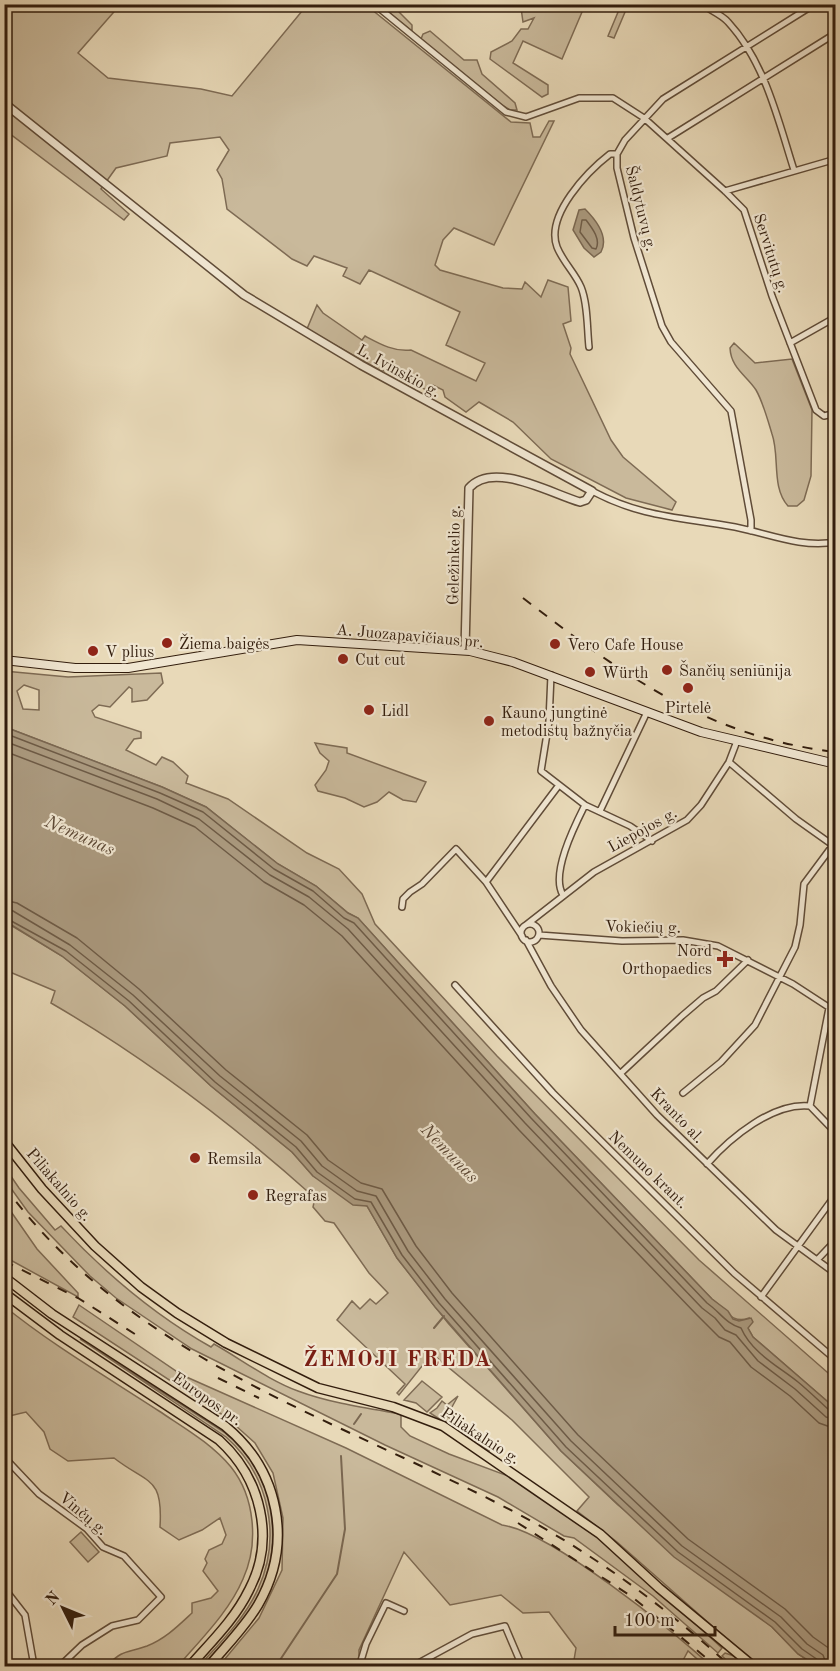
<svg xmlns="http://www.w3.org/2000/svg" width="840" height="1671" viewBox="0 0 840 1671" font-family="'Old Standard TT',serif">
  <style>
    .green { fill: #c9b99b; stroke: #7e6b54; stroke-width: 1.5; fill-rule: evenodd }
    .water { fill: #aa997e; stroke: #7a6751; stroke-width: 1.5 }
    .lines { fill: none; stroke-linecap: round; stroke-linejoin: round }
    .shore { stroke: #6e5b46; stroke-width: 1.5 }
    .stream { stroke: #7a6751; stroke-width: 2 }
    .minor-casing { stroke: #604c38; stroke-width: 8 }
    .tertiary-casing { stroke: #604c38; stroke-width: 10 }
    .secondary-casing { stroke: #321d0d; stroke-width: 10 }
    .primary-casing { stroke: #321d0d; stroke-width: 11 }
    .minor { stroke: #f0e6d1; stroke-width: 5 }
    .tertiary { stroke: #f0e6d1; stroke-width: 7 }
    .secondary { stroke: #f0e6d1; stroke-width: 8 }
    .primary { stroke: #e8d9b8; stroke-width: 8 }
    .rail { stroke: #321d0d; stroke-width: 2; stroke-dasharray: 10 10; stroke-linecap: butt }
    .poi-dot { fill: #8f2418; stroke: #f0e6d1; stroke-width: 2 }
    .labels { text-anchor: middle; stroke-width: 4.5; stroke-linejoin: round; paint-order: stroke }
    .street-label { font-size: 16px; fill: #321d0d; stroke: #f0e6d1 }
    .poi-label { font-size: 16px; fill: #321d0d; stroke: #f0e6d1; text-anchor: start }
    .water-label { font-size: 18px; font-style: italic; fill: #5c4835; stroke: #f0e6d1 }
    .district-label { font-size: 22px; font-weight: bold; letter-spacing: 1.5px; fill: #7a1f14; stroke: #f0e6d1 }
  </style>
  <rect width="100%" height="100%" fill="#e8d9b8"/>
  <filter id="stains"><feTurbulence type="fractalNoise" baseFrequency=".00333" numOctaves="4"/><feColorMatrix values="0 0 0 0 .2 0 0 0 0 .09 0 0 0 0 .02 0 0 0 .5 -.17"/></filter>
  <radialGradient id="worn" r=".72"><stop offset=".6" stop-color="#630" stop-opacity="0"/><stop offset="1" stop-color="#630" stop-opacity=".3"/></radialGradient>
  <path class="green" d="M4,5H120L78,53L108,78L201,89L232,96L307,5H366L511,122L530,123L533,137H540L549,121H554L494,245L454,228L443,240L435,265L440,270L503,288L522,289L525,282L541,297L548,280L568,287L571,321L563,324L571,348L570,354L611,440L623,457L676,502L672,510L626,498L551,459L513,422L479,402L466,412L445,397L443,390L433,385L426,390L416,384L408,374L398,370L381,371L307,329L317,305L323,313L362,340L365,336C380,344 394,352 411,350L476,381L485,363L446,345L460,312L369,270L360,284L343,276L347,268L314,256L307,266L292,259L227,209L222,179L217,170L229,150L220,137L170,143L167,156L116,168L101,189L129,214L124,220L5,130Z
    M380,5H392L412,25V31Z
    M516,5H585L562,59L523,41L513,63L548,85V94L542,97L490,59L491,52L512,41L521,29H528L534,18L523,22L521,8Z
    M621,5H628L614,38L608,36Z
    M430,31L464,60H477L482,74L515,103L517,110H510L502,105L421,39L423,34Z
    M734,343L755,363L792,359L812,410L811,476L804,500L797,506H788C771,487 780,456 772,434C768,421 763,402 756,390C746,375 731,368 730,348Z
    M4,671L68,677L161,673L163,683L147,700L132,702V689L129,687L110,707L99,705L92,711L95,717L141,732V738L134,739L126,750L156,765L162,757L173,762L188,776L186,783L228,799L307,853L339,869L362,894L375,924L497,1056L699,1260L835,1379V1408L753,1337L748,1328L749,1318C731,1325 725,1308 712,1299L535,1114L358,918L348,913L316,886L278,864L206,807L162,787L5,727ZM24,685L39,690V710L23,709L17,691Z
    M315,743L347,748V753L426,782L416,802L403,800L389,792L377,802L364,807L345,798L318,791L315,785L326,770L329,761L320,753Z
    M4,921L62,956L125,1006L211,1086L292,1152L313,1176L367,1206L397,1258L448,1323L561,1451L618,1505L772,1627L798,1654L817,1666H759L745,1655L617,1542L577,1511L589,1497L512,1420L437,1358L430,1356L399,1395L397,1393L405,1384L337,1320L352,1301L360,1309L370,1299L376,1304L388,1293L369,1273L334,1223L325,1221L313,1207L315,1198C236,1127 144,1057 51,1003L55,991L5,970Z
    M4,1166L19,1188L55,1230L61,1226C106,1274 154,1315 211,1347L214,1344C241,1359 268,1380 298,1391C330,1403 366,1408 401,1414V1427L410,1436L449,1454L516,1479L598,1535L722,1648L718,1653L653,1596L574,1538L564,1536L498,1497L385,1445L192,1349L116,1298L90,1276L28,1212L5,1180Z
    M5,1203L37,1249L78,1293V1297L5,1257Z
    M79,1305L182,1375L346,1448L502,1525C549,1531 674,1631 711,1666H705L688,1651L680,1666H573L576,1648L549,1612L523,1613L501,1595L450,1605L404,1552L359,1650V1663L351,1666H219L259,1618L282,1570L283,1518L273,1473L255,1443L226,1417L73,1317Z
    M4,1306C52,1345 107,1377 159,1411C184,1428 211,1443 231,1467C255,1497 259,1544 243,1579C229,1612 201,1639 178,1666H106C126,1648 124,1654 147,1646C165,1639 178,1626 192,1613V1603L211,1598L218,1591L203,1571L207,1563L205,1559L209,1550L222,1544L226,1535L220,1518L202,1530L179,1540L160,1527C163,1476 149,1485 114,1458L68,1461L50,1449L44,1432L26,1412L5,1417Z
    M80,1339L224,1432C274,1472 286,1541 257,1598C244,1623 221,1645 202,1666H199C220,1643 245,1618 258,1589C282,1537 269,1475 226,1437Z
    M422,1381L442,1397L427,1412L416,1403L404,1400Z
    M458,1396L447,1416L491,1449L489,1451L430,1413L437,1408L442,1401L447,1405Z
    M81,1532L99,1552L88,1562L70,1542Z
    M725,1653L734,1656L746,1666H733L722,1656Z"/>
  <path class="water" d="M585,209C596,220 609,237 601,252L594,257L584,248L573,230L579,210Z
    M5,727L162,787L206,807L278,864L316,886L348,913L358,918L535,1114L712,1299L728,1311L733,1319L739,1321L751,1318L753,1322L748,1328L753,1337L835,1408V1666H817L798,1654L772,1627L674,1557L561,1451L435,1307L397,1258L367,1206L353,1205L313,1176L292,1152L211,1086L125,1006L62,956L5,921Z"/>
  <g class="lines">
    <path class="shore" d="M582,220H586C592,228 601,239 596,249L592,248L580,232Z
      M4,733L160,793L203,812L274,869L313,891L344,918L354,923L531,1118L707,1303C720,1312 726,1324 741,1328C752,1353 778,1366 798,1382C809,1391 819,1401 829,1410L836,1412
      M4,741L157,799L199,819L270,875L309,897L348,929L525,1123L702,1308L715,1318L725,1330L736,1335L758,1361L795,1389L826,1417L836,1420
      M4,751L153,808L195,827L264,882L304,905L342,936L519,1130L696,1314L719,1337L730,1342L751,1367L790,1396L819,1423L836,1429
      M4,900L17,903L77,938L139,989L226,1070L307,1135L328,1160L361,1183L382,1189L416,1246L452,1293L578,1435L688,1539L785,1609L813,1637L830,1649L836,1659
      M4,909L13,911L70,945L133,995L220,1076L301,1141L322,1166L357,1191L376,1196L408,1251L445,1299L571,1441L682,1546L781,1617L807,1644L823,1655L827,1666
      M4,917L66,951L129,1001L215,1082L296,1147L317,1172L355,1199L371,1202L402,1255L439,1303L566,1447L678,1552L775,1622L802,1649L818,1660L820,1666"/>
    <path class="stream" d="M434,1328L444,1316
      M354,1424L361,1414
      M276,1666L337,1574L345,1529L341,1456"/>
    <g class="minor-casing">
      <path id="minor" d="M374,4L506,112L526,117L579,98H613L644,118L725,191L744,210L772,296L816,410L824,416L836,413
        M701,4C710,10 722,15 728,22C765,62 778,120 794,170
        M668,138L836,33
        M725,191L836,159
        M790,343L836,317
        M589,347C587,329 588,304 581,287C575,273 563,262 557,247C545,215 588,171 610,154H617
        M592,491C643,518 681,517 735,527C770,534 800,548 836,542
        M751,531V520L731,411L671,342L662,326L634,238L617,168V154L625,140L663,99L815,4
        M551,675L549,721L541,771L585,805L630,826L652,841
        M729,762L796,819L834,846
        M600,811L647,712
        M486,882L559,785
        M563,895C550,874 575,825 585,805
        M402,907L403,899L410,892L422,884L456,849L486,882L522,936
        M521 933a9 9 0 1 1 18 0a9 9 0 1 1-18 0Z
        M526,925L594,872L687,820L701,805L729,762L737,741
        M539,935L622,941L683,940L718,946L793,984L836,1012
        M526,940L551,986L581,1030L657,1115L776,1230L836,1274
        M455,985L553,1093L734,1273L836,1360
        M621,1073L682,1016L703,998L716,991L748,960
        M683,1093L721,1062L755,1025L795,947L800,925L804,884L833,845
        M810,1106L829,1008
        M810,1106L836,1133
        M707,1164C730,1138 773,1102 810,1106
        M817,1260L836,1240
        M761,1297L836,1194
        M4,1457L39,1494L87,1529L103,1547L124,1556L161,1597L138,1620L112,1626L82,1645L60,1666
        M4,1588L25,1615L34,1666
        M356,1666L360,1664L366,1644L386,1603L404,1611
        M413,1666L472,1634L505,1626L522,1666"/>
    </g>
    <g class="tertiary-casing">
      <path id="tertiary" d="M4,103L244,295L361,365L592,491L586,500L580,502C552,494 493,460 469,488L465,650"/>
    </g>
    <g class="secondary-casing">
      <path id="secondary" d="M4,660L75,668H128L297,640L470,651L513,662L701,732L836,764"/>
    </g>
    <g class="primary-casing">
      <path id="primary" d="M4,1141L42,1189L95,1246L141,1287L177,1313L226,1343L318,1388L393,1407L443,1426L600,1534L659,1588L753,1666
        M4,1277L52,1314L225,1426C279,1470 294,1543 258,1605C245,1627 225,1647 209,1666
        M4,1293L60,1335L219,1440C261,1478 276,1539 249,1590C235,1619 211,1642 190,1666"/>
    </g>
    <use href="#minor" class="minor"/>
    <use href="#tertiary" class="tertiary"/>
    <use href="#secondary" class="secondary"/>
    <use href="#primary" class="primary"/>
    <path class="rail" d="M523,598C622,674 707,737 836,752
      M4,1186C128,1354 319,1412 497,1503C583,1546 660,1602 730,1666
      M4,1261L78,1298L138,1336
      M218,1378L259,1398
      M518,1523L631,1596L716,1666"/>
  </g>
  <g class="poi-dot">
    <circle cx="167" cy="643" r="6"/>
    <circle cx="555" cy="644" r="6"/>
    <circle cx="93" cy="651" r="6"/>
    <circle cx="343" cy="659" r="6"/>
    <circle cx="667" cy="670" r="6"/>
    <circle cx="590" cy="672" r="6"/>
    <circle cx="688" cy="688" r="6"/>
    <circle cx="369" cy="710" r="6"/>
    <circle cx="489" cy="721" r="6"/>
    <path d="M722 950h6v6h6v6h-6v6h-6v-6h-6v-6h6z"/>
    <circle cx="195" cy="1158" r="6"/>
    <circle cx="253" cy="1195" r="6"/>
  </g>
  <g class="labels">
    <g class="street-label">
      <text transform="translate(642 208) rotate(76)" y="6">Šaldytuvų g.</text>
      <text transform="translate(772 253) rotate(72)" y="6">Servitutų g.</text>
      <text transform="translate(399 370) rotate(29)" y="6">L. Ivinskio g.</text>
      <text transform="translate(453 555) rotate(-89)" y="6">Geležinkelio g.</text>
      <text transform="translate(410 635) rotate(5)" y="6">A. Juozapavičiaus pr.</text>
      <text transform="translate(642 829) rotate(-29)" y="6">Liepojos g.</text>
      <text transform="translate(643 926) rotate(1)" y="6">Vokiečių g.</text>
      <text transform="translate(678 1115) rotate(46)" y="6">Kranto al.</text>
      <text transform="translate(649 1169) rotate(44)" y="6">Nemuno krant.</text>
      <text transform="translate(60 1184) rotate(49)" y="6">Piliakalnio g.</text>
      <text transform="translate(208 1398) rotate(35)" y="6">Europos pr.</text>
      <text transform="translate(481 1435) rotate(33)" y="6">Piliakalnio g.</text>
      <text transform="translate(84 1513) rotate(40)" y="6">Vinčų g.</text>
    </g>
    <g class="poi-label">
      <text x="179" y="649">Žiema baigės</text>
      <text x="567" y="650">Vero Cafe House</text>
      <text x="105" y="657">V plius</text>
      <text x="355" y="665">Cut cut</text>
      <text x="679" y="676">Šančių seniūnija</text>
      <text x="602" y="678">Würth</text>
      <text x="688" y="713" text-anchor="middle">Pirtelė</text>
      <text x="381" y="716">Lidl</text>
      <text x="501" y="718">Kauno jungtinė<tspan x="501" dy="18">metodistų bažnyčia</tspan></text>
      <text x="712" y="956" text-anchor="end">Nord<tspan x="712" dy="18">Orthopaedics</tspan></text>
      <text x="207" y="1164">Remsila</text>
      <text x="265" y="1201">Regrafas</text>
    </g>
    <g class="water-label">
      <text transform="translate(80 835) rotate(24)" y="6">Nemunas</text>
      <text transform="translate(450 1153) rotate(46)" y="6">Nemunas</text>
    </g>
    <g class="district-label">
      <text x="398" y="1366">ŽEMOJI FREDA</text>
    </g>
  </g>
  <rect width="840" height="1671" fill="none" stroke="#e8d9b8" stroke-width="24"/>
  <rect x="6" y="6" width="828" height="1659" fill="none" stroke="#321d0d" stroke-width="3"/>
  <rect x="12" y="12" width="816" height="1647" fill="none" stroke="#321d0d" stroke-width="1.5"/>
  <g transform="translate(63 1608) rotate(313)" stroke="#f0e6d1" stroke-width="4.5" paint-order="stroke">
  <path d="M0-4.5L10 22L0 15L-10 22Z" fill="#321d0d"/>
  <text y="-9" font-size="16" font-weight="bold" text-anchor="middle" fill="#321d0d">N</text>
  </g>
  <path d="M615 1626v9h100v-9" fill="none" stroke="#321d0d" stroke-width="3"/>
  <text x="624" y="1626" font-size="18" fill="#321d0d" stroke="#f0e6d1" stroke-width="4.5" paint-order="stroke">100 m</text>
  <rect width="100%" height="100%" filter="url(#stains)"/>
  <rect width="100%" height="100%" fill="url(#worn)"/>
</svg>
